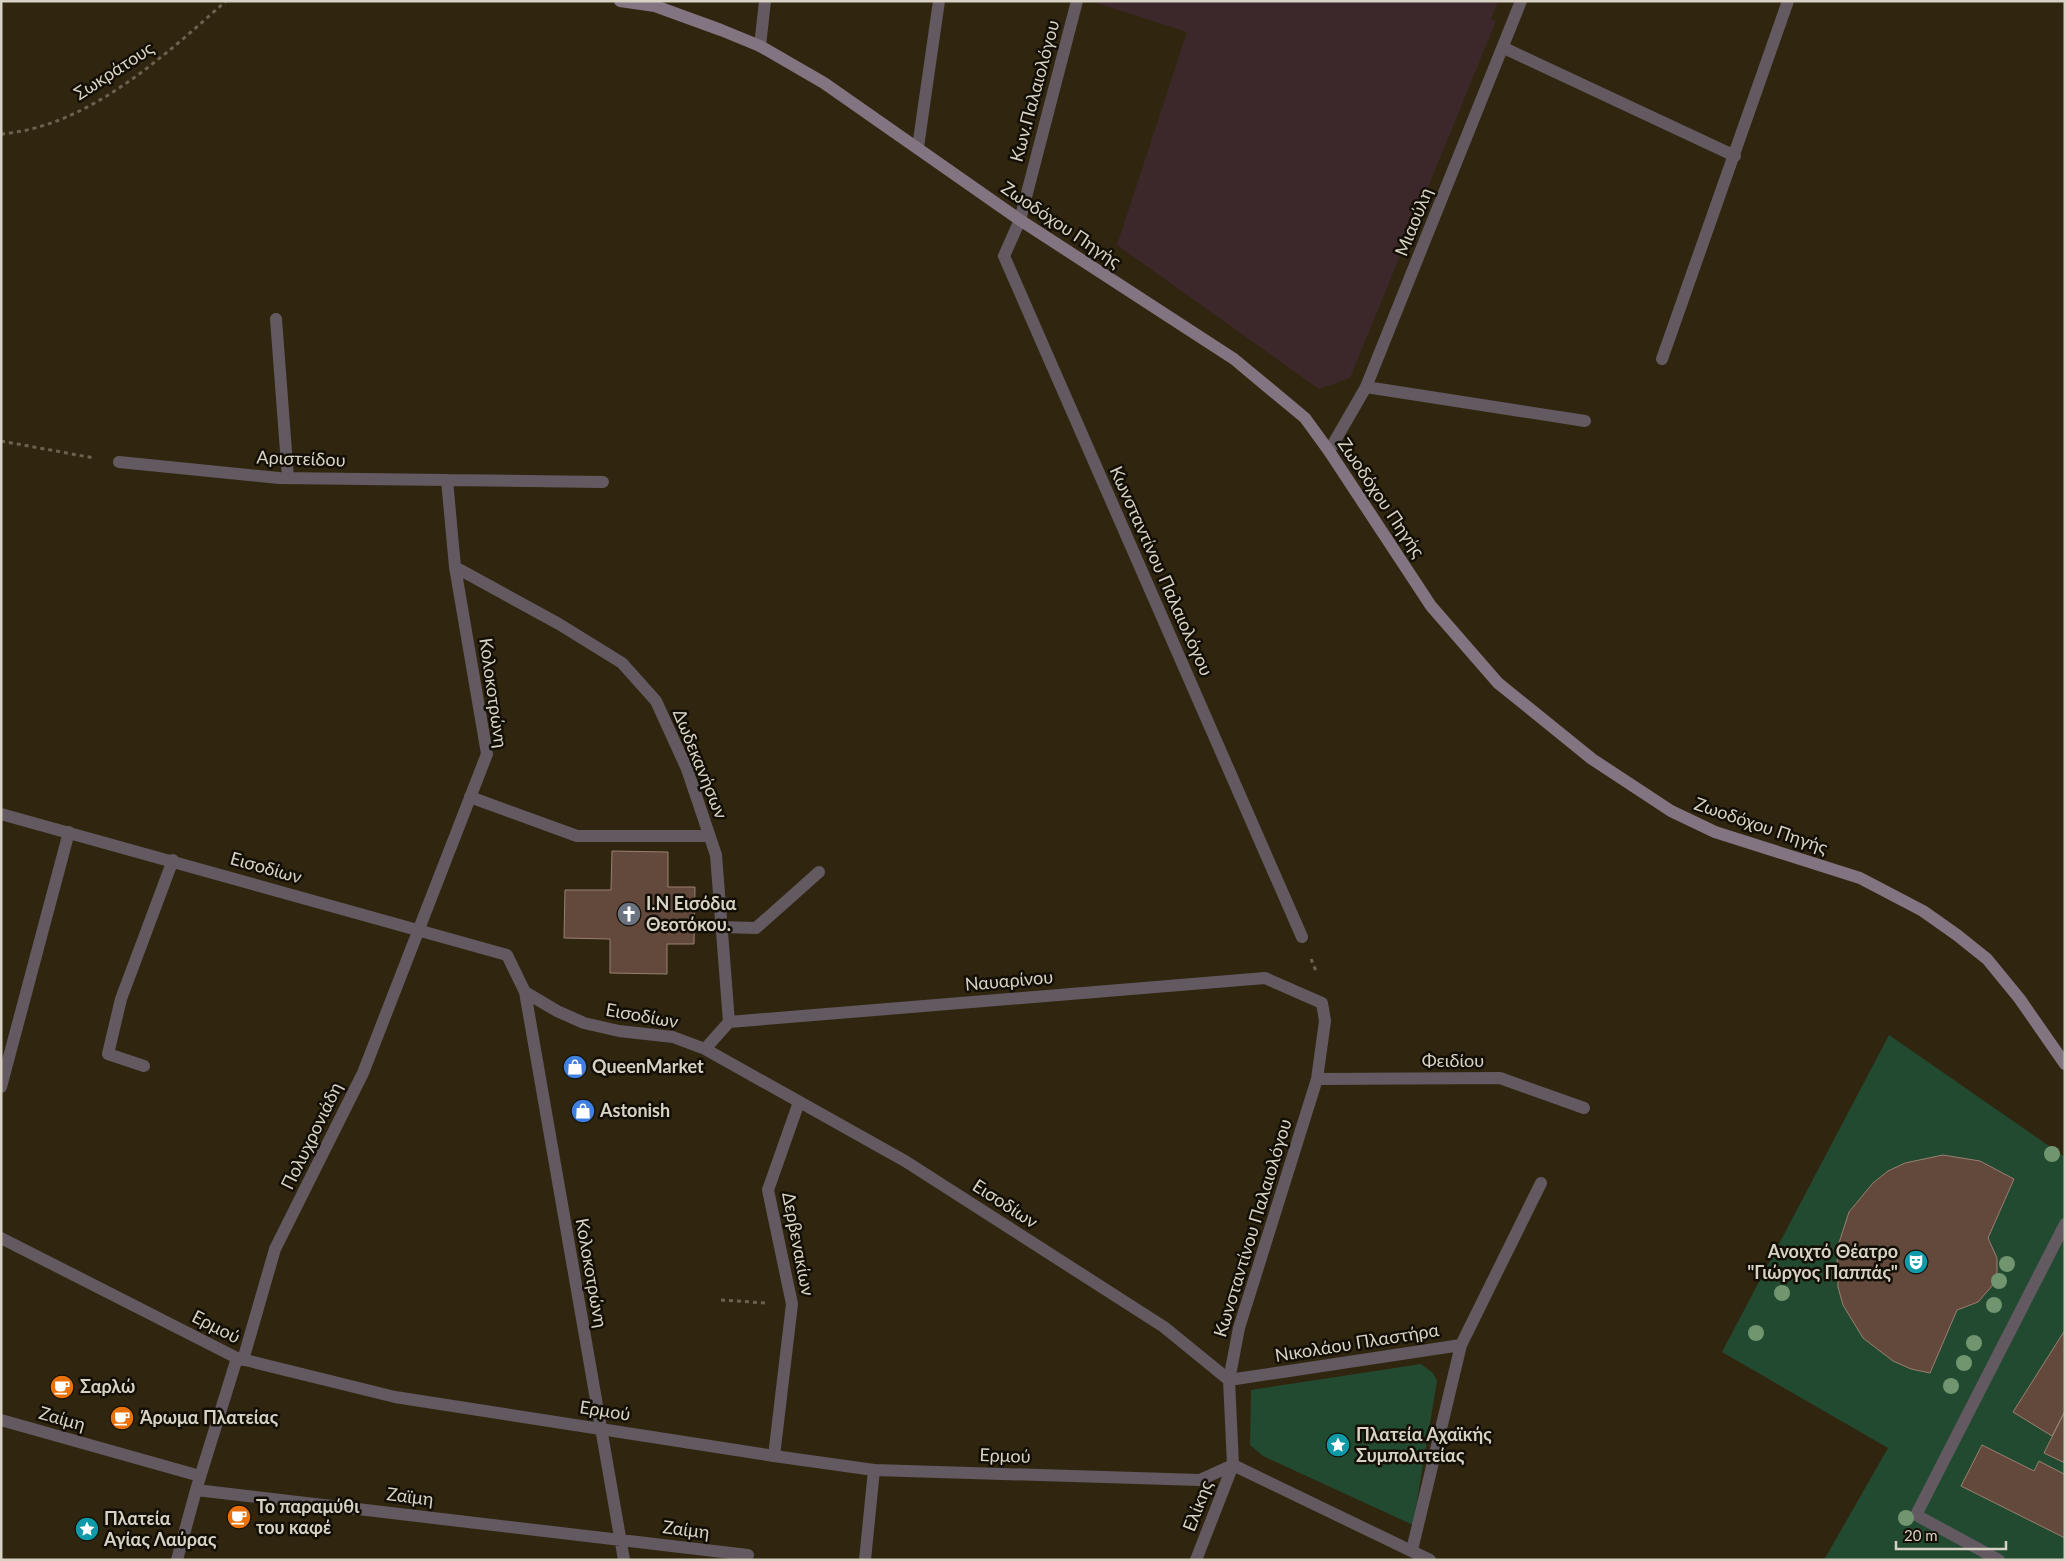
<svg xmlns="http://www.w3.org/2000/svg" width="2066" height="1561" viewBox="0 0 2066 1561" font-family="Lato,sans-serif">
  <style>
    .industrial { fill: #3c282b }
    .green { fill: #214a30 }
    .building { fill: #62493c; stroke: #9b7f72 }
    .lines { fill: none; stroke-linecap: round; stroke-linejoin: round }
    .path { stroke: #6b624e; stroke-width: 3; stroke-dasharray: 4 4; stroke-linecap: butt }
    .service { stroke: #625961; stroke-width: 12 }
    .pedestrian { stroke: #625961; stroke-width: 12 }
    .minor { stroke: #625961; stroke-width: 12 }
    .tertiary { stroke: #625961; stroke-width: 12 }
    .secondary { stroke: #837482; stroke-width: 12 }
    .tree { fill: #70956f }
    .labels { text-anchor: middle; stroke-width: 5; stroke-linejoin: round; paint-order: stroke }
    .street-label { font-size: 18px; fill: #d8d2c4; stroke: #140f06 }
    .poi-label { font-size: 18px; font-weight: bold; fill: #d8d2c4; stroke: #140f06; text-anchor: start }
  </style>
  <rect width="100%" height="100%" fill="#30260f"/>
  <path class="industrial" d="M1097,1H1498L1491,19L1496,21L1350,378L1319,389L1117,245L1187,32L1097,3Z"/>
  <path class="green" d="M1889,1035L2065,1157V1560H1824L1888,1448L1722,1352Z
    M1421,1364L1433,1373L1437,1381L1413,1525L1263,1456L1250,1445L1251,1390Z"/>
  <path class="building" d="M612,851L668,852V887H695L694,944H667V974L610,973V939L564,938L565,890H611Z
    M1943,1155L1980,1161L2014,1179L1988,1238L1997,1258V1273L1992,1286L1978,1302L1957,1310L1930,1373L1911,1369L1893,1361L1863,1338L1843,1305L1838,1287L1837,1249L1849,1212L1873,1183L1888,1171L1905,1163Z
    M2065,1330V1411L2052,1436L2013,1412Z
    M2065,1411V1463L2044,1453Z
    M1982,1445L2034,1471L2039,1461L2064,1474L2065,1472V1538L1961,1486Z"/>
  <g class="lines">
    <path class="path" d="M1,134C88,127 164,56 226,1
      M1,441L94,458
      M1311,959L1316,971
      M721,1300L766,1303"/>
    <path class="service" d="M918,147L939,1
      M1366,387L1585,421
      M470,797L577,836H709
      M721,927L756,928L819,872
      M144,1066L108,1054L121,999L173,860
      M774,1456L792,1304L768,1190L799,1102
      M865,1560L874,1470"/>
    <path class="pedestrian" d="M1,1420L200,1476
      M1999,1560L1916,1515L2065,1224"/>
    <path class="minor" d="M1077,1L1020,220L1004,256L1302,937
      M760,46L765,1
      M1504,48L1735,156
      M276,319L288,478
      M1662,359L1788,1
      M119,462L279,478L603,482
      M455,567L559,624L622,663L656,701L687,769L716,855L729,1022
      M1,814L507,955L525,992L557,1011L584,1023L619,1031L673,1037L705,1049L905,1161L1164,1327L1229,1380
      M525,992L624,1560
      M705,1049L729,1022L1265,978L1322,1003L1325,1021L1317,1079L1239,1328L1229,1380L1233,1465L1196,1560
      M1317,1079L1500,1078L1584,1108
      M1,1087L69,832
      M1461,1345L1541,1183
      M243,1360L275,1249L363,1073L487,754L455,567L447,480
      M1229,1380L1461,1345L1412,1550
      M196,1490L748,1555
      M177,1560L196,1490L237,1358"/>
    <path class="tertiary" d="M1329,451L1366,387L1521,1
      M1,1238L237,1358L395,1397L774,1456L874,1470L1200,1480L1233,1465L1430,1560"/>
    <path class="secondary" d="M620,1L655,6L721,30L760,46L824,83L1020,220L1234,359L1305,418L1329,451L1431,606L1498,683L1592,759L1671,811L1715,832L1860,878L1923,911L1957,935L1987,959L2019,998L2065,1064"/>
  </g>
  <g class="tree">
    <circle cx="2052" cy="1154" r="8"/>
    <circle cx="2007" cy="1264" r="8"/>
    <circle cx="1999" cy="1281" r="8"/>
    <circle cx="1782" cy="1293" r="8"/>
    <circle cx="1994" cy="1305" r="8"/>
    <circle cx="1756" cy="1333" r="8"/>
    <circle cx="1974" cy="1343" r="8"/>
    <circle cx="1964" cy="1363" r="8"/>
    <circle cx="1951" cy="1386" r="8"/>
    <circle cx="1906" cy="1518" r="8"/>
  </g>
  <defs>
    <g id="church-disc" transform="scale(1.25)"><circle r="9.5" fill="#6b7280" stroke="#140f06"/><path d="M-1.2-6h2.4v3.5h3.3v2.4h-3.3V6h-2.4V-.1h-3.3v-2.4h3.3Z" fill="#fff"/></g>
    <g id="shop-disc" transform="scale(1.25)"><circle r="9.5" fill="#3f7fe0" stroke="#140f06"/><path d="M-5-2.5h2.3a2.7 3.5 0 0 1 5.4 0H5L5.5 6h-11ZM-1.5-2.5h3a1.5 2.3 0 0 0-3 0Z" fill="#fff"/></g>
    <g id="theatre-disc" transform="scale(1.25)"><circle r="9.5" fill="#0f9aa8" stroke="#140f06"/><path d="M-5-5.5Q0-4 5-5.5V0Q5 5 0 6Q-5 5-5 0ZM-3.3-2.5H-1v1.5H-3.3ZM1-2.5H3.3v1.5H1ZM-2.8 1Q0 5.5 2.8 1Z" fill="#fff"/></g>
    <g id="cafe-disc" transform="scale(1.25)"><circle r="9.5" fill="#e8710a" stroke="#140f06"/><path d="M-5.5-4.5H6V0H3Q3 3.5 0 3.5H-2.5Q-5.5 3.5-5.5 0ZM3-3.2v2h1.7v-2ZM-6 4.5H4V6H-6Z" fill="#fff"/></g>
    <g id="sight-disc" transform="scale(1.25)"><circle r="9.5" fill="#0f9aa8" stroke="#140f06"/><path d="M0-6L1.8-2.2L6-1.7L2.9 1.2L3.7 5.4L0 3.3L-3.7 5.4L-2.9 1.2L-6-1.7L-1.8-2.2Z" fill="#fff"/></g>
  </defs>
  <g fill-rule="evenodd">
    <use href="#church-disc" x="629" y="914"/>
    <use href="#shop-disc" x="575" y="1067"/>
    <use href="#shop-disc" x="583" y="1111"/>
    <use href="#theatre-disc" x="1916" y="1262"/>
    <use href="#cafe-disc" x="62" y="1387"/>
    <use href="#cafe-disc" x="122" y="1418"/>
    <use href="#sight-disc" x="1338" y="1445"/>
    <use href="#cafe-disc" x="239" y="1517"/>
    <use href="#sight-disc" x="87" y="1529"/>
  </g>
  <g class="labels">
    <g class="street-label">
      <text transform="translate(114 71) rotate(-33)" y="6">Σωκράτους</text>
      <text transform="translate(1035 91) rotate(-75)" y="6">Κων.Παλαιολόγου</text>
      <text transform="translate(1414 222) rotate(-68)" y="6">Μιαούλη</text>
      <text transform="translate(1061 225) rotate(34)" y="6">Ζωοδόχου Πηγής</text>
      <text transform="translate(301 459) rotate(2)" y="6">Αριστείδου</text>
      <text transform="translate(1381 498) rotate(56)" y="6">Ζωοδόχου Πηγής</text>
      <text transform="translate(1161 571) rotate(66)" y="6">Κωνσταντίνου Παλαιολόγου</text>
      <text transform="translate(493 693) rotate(82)" y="6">Κολοκοτρώνη</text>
      <text transform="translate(700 764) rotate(68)" y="6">Δωδεκανήσων</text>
      <text transform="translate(1761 826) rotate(19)" y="6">Ζωοδόχου Πηγής</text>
      <text transform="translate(266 868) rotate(16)" y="6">Εισοδίων</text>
      <text transform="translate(1009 981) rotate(-5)" y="6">Ναυαρίνου</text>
      <text transform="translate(642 1016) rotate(10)" y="6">Εισοδίων</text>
      <text x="1453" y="1067">Φειδίου</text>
      <text transform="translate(312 1136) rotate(-64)" y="6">Πολυχρονιάδη</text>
      <text transform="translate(1005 1204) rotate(33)" y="6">Εισοδίων</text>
      <text transform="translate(1253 1228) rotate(-73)" y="6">Κωνσταντίνου Παλαιολόγου</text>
      <text transform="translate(798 1244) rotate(79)" y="6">Δερβενακίων</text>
      <text transform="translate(591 1273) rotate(80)" y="6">Κολοκοτρώνη</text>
      <text transform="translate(216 1327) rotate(27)" y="6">Ερμού</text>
      <text transform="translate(1357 1343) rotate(-9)" y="6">Νικολάου Πλαστήρα</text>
      <text transform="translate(605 1411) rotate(9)" y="6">Ερμού</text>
      <text transform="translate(62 1419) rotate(16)" y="6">Ζαίμη</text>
      <text transform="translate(1005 1456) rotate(2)" y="6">Ερμού</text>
      <text transform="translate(410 1497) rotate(7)" y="6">Ζαϊμη</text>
      <text transform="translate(1198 1506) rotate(-69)" y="6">Ελίκης</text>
      <text transform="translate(686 1530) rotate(7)" y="6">Ζαίμη</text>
    </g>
    <g class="poi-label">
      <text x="646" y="910">Ι.Ν Εισόδια<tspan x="646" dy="21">Θεοτόκου.</tspan></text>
      <text x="592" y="1073">QueenMarket</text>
      <text x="600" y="1117">Astonish</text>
      <text x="1898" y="1258" text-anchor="end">Ανοιχτό Θέατρο<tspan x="1898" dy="21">"Γιώργος Παππάς"</tspan></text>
      <text x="80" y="1393">Σαρλώ</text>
      <text x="140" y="1424">Άρωμα Πλατείας</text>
      <text x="1356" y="1441">Πλατεία Αχαϊκής<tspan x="1356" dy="21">Συμπολιτείας</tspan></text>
      <text x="256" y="1513">Το παραμύθι<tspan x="256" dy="21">του καφέ</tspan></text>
      <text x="104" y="1525">Πλατεία<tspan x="104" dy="21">Αγίας Λαύρας</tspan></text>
    </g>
  </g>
  <rect width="2066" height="1561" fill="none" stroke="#d8d2c4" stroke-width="5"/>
  <path d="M1896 1541v8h110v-8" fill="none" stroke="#d8d2c4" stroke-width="2.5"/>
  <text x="1904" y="1541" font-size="15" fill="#d8d2c4" stroke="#140f06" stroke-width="4" paint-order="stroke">20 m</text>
</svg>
